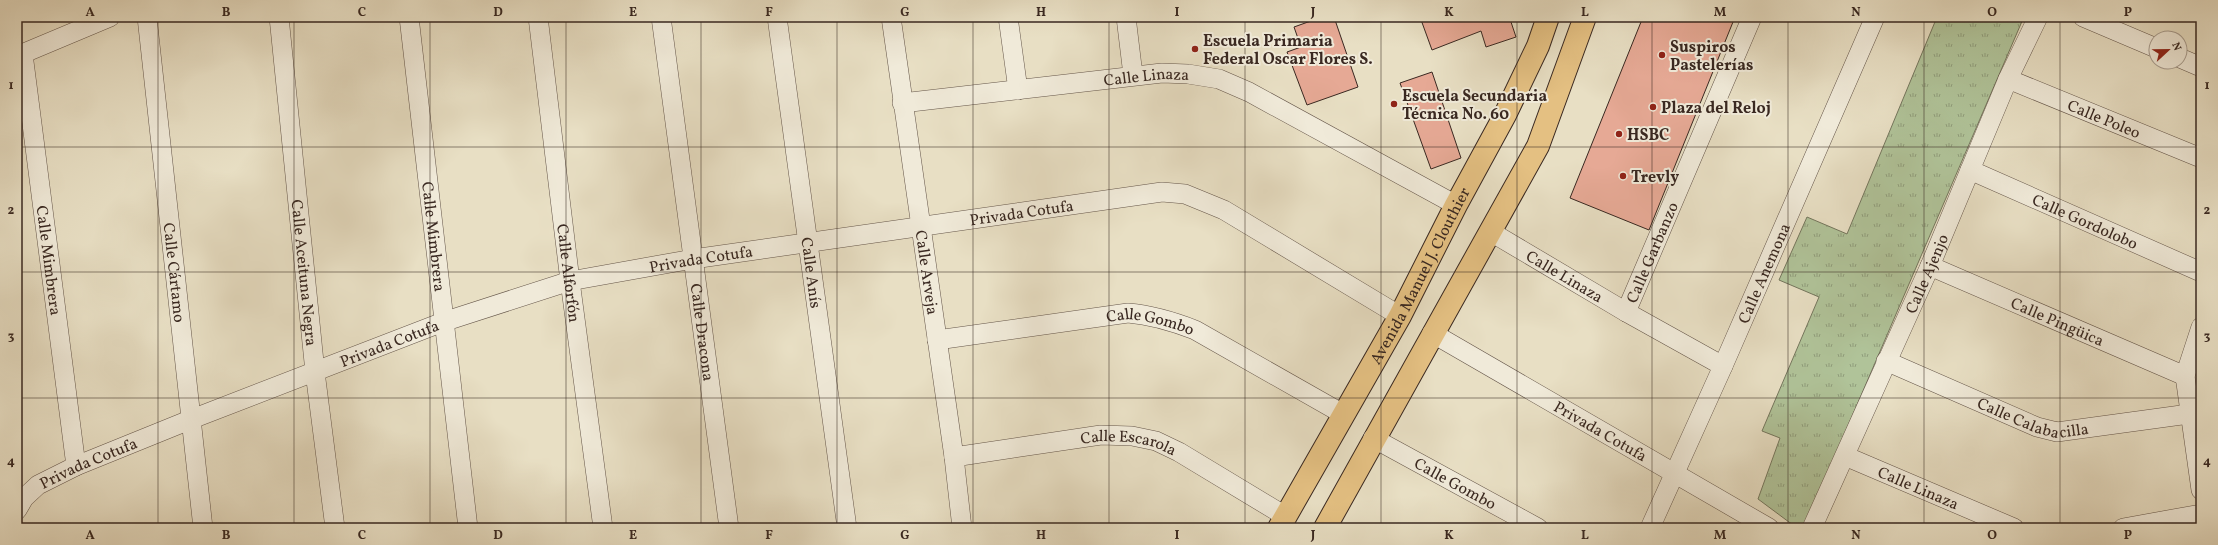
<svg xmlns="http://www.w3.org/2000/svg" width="2218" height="545" viewBox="0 0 2218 545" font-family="Vollkorn,serif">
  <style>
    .grass { fill: url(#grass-tufts); stroke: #74765d }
    .building { fill: #e6a995; stroke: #392821 }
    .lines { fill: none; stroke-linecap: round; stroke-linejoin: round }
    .minor-casing { stroke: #65564a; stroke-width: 20 }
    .major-casing { stroke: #392821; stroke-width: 24 }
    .minor { stroke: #f0ead9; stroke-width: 19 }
    .major { stroke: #e4c082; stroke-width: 22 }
    .grid { fill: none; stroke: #392821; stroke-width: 1; stroke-opacity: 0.55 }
    .poi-dot { fill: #8f2418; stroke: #f0ead9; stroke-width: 1.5 }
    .labels { text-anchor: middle; stroke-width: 4; stroke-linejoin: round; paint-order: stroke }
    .poi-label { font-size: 16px; font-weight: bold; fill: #392821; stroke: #f0ead9; text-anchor: start }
    .street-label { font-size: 16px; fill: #392821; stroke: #f0ead9 }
    .neatline { fill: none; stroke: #392821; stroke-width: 1.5 }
    .grid-label { font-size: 13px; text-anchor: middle; font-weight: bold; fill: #392821 }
  </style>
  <defs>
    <pattern id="grass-tufts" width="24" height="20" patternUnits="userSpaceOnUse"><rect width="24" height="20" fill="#b0c399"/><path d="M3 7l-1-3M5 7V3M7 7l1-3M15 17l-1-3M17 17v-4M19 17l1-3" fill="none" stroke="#909e7c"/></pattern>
  </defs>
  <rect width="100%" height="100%" fill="#e8dfc4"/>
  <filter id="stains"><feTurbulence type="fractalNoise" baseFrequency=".005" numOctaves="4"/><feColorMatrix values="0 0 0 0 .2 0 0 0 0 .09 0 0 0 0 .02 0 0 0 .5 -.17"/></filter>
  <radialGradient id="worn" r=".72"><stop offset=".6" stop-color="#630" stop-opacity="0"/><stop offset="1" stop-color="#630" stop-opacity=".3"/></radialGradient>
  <path class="grass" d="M1937,17H2019L2023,19L1804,528H1797L1758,499L1780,438L1762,431L1819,297L1779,280L1807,217L1847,234Z"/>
  <path class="building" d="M1322,17H1334L1358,87L1307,105L1287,52L1301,47L1294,27Z
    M1420,17H1513L1510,19L1516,37L1486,47L1481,31L1432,50Z
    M1643,17H1735L1649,230L1570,198Z
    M1432,72L1461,158L1431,169L1400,83Z"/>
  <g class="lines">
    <g class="minor-casing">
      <g id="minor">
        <path id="s1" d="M147,17L203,528"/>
        <path id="s2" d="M279,17L315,372L335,528"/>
        <path id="s3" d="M409,17L468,528"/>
        <path id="s4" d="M538,17L570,281L603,528"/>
        <path id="s5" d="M661,17L729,528"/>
        <path id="s6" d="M777,17L847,528"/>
        <path id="s7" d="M891,17L954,457L962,528"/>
        <path d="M1008,17L1018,90"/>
        <path d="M1126,17L1133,75"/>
        <path d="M2083,17L2156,48"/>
        <path id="s8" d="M23,54L76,466"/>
        <path d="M17,56L110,17"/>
        <path d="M2180,58L2201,67"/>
        <path id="s9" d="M2008,79L2201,158"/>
        <path id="s10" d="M902,103L1162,73L1188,74L1219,79L1249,92L1456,205"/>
        <path id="s11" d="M1970,170L2201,272"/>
        <path id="s12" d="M1491,232L1626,312L1723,366"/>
        <path id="s13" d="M1930,266L2185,376"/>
        <path id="s14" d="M1626,312L1752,17"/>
        <path d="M2201,327L2185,376L2201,490"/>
        <path id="s15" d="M1432,333L1769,528"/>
        <path id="s16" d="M937,340L1128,313C1152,315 1172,321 1195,330L1343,414"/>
        <path id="s17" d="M1886,361L2037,427L2057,432L2189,414"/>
        <path id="s18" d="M1373,438L1538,528"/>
        <path id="s19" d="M1845,456L2014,528"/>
        <path id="s20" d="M954,457L1101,435L1132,436L1156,441L1179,452L1285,516"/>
        <path id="s21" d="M17,510L24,498L38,485L76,466L192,419L443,322L570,281L693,259L1162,192L1185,194L1224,210L1400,316"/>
        <path id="s22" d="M1650,528L1723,366L1875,17"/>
        <path id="s23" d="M1812,528L1930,266L2008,79L2038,17"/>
        <path d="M2123,528L2201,514"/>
      </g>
    </g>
    <g class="major-casing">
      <g id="major">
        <path id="s24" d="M1279,528L1400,316L1456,205L1505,115L1538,46L1548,17"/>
        <path d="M1325,528L1538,146L1585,17"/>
      </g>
    </g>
    <use href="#minor" class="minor"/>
    <use href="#major" class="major"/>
  </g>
  <path class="grid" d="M158,17V528M294,17V528M430,17V528M566,17V528M701,17V528M837,17V528M973,17V528M1109,17V528M1245,17V528M1381,17V528M1517,17V528M1652,17V528M1788,17V528M1924,17V528M2060,17V528M17,147H2201M17,272H2201M17,398H2201"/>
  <g class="poi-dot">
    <circle cx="1195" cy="49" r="4"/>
    <circle cx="1662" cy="55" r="4"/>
    <circle cx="1394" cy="104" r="4"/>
    <circle cx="1653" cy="107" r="4"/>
    <circle cx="1619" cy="134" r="4"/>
    <circle cx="1623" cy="176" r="4"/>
  </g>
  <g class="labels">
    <g class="poi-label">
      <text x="1203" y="46">Escuela Primaria<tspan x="1203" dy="18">Federal Oscar Flores S.</tspan></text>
      <text x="1670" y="52">Suspiros<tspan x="1670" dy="18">Pastelerías</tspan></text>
      <text x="1402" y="101">Escuela Secundaria<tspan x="1402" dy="18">Técnica No. 60</tspan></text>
      <text x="1661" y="113">Plaza del Reloj</text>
      <text x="1627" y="140">HSBC</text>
      <text x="1631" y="182">Trevly</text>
    </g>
    <g class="street-label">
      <text dy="6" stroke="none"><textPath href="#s10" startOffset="246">Calle Linaza</textPath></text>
      <text dy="6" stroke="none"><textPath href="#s9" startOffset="104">Calle Poleo</textPath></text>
      <text dy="6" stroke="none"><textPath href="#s21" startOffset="1060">Privada Cotufa</textPath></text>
      <text dy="6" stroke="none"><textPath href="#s11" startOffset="126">Calle Gordolobo</textPath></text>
      <text dy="6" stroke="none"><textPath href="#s3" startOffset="221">Calle Mimbrera</textPath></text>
      <text dy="6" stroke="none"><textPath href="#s14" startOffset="65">Calle Garbanzo</textPath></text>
      <text dy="6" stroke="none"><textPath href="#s21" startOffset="736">Privada Cotufa</textPath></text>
      <text dy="6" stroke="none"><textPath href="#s8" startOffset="208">Calle Mimbrera</textPath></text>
      <text dy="6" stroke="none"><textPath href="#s1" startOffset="257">Calle Cártamo</textPath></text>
      <text dy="6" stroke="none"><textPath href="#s6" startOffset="258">Calle Anís</textPath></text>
      <text dy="6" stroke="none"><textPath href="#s7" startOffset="258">Calle Arveja</textPath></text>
      <text dy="6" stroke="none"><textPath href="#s2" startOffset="257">Calle Aceituna Negra</textPath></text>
      <text dy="6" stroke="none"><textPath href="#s4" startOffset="258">Calle Alforfón</textPath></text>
      <text dy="6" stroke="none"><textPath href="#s22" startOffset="279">Calle Anemona</textPath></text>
      <text dy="6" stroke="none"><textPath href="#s23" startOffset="279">Calle Ajenjo</textPath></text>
      <text dy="6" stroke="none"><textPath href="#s24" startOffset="289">Avenida Manuel J. Clouthier</textPath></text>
      <text dy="6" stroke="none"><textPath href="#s12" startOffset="86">Calle Linaza</textPath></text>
      <text dy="6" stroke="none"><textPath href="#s13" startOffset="139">Calle Pingüica</textPath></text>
      <text dy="6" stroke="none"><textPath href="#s16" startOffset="216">Calle Gombo</textPath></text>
      <text dy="6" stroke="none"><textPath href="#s5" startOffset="318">Calle Dracona</textPath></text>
      <text dy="6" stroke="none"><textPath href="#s21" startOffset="412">Privada Cotufa</textPath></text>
      <text dy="6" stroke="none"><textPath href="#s17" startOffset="159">Calle Calabacilla</textPath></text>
      <text dy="6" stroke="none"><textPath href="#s15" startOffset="195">Privada Cotufa</textPath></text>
      <text dy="6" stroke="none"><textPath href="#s20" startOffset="177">Calle Escarola</textPath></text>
      <text dy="6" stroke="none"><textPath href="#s21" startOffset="88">Privada Cotufa</textPath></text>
      <text dy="6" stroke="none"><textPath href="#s18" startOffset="94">Calle Gombo</textPath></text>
      <text dy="6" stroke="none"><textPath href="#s19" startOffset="80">Calle Linaza</textPath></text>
    </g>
  </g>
  <rect width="2218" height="545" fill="none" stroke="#e8dfc4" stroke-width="44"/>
  <g transform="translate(2168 50) rotate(68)"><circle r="19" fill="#f0ead9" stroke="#a79c8f"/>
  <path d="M0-3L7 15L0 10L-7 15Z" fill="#8f2418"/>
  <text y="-6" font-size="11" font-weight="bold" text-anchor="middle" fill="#392821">N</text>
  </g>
  <rect x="22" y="22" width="2174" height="501" class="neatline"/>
  <g class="grid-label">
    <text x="90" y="16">A</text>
    <text x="226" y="16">B</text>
    <text x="362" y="16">C</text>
    <text x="498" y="16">D</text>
    <text x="633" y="16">E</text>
    <text x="769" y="16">F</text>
    <text x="905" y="16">G</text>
    <text x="1041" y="16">H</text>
    <text x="1177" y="16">I</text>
    <text x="1313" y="16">J</text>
    <text x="1449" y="16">K</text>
    <text x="1585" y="16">L</text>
    <text x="1720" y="16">M</text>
    <text x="1856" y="16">N</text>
    <text x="1992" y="16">O</text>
    <text x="2128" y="16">P</text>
    <text x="11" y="89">1</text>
    <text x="2207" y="89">1</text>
    <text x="11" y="214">2</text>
    <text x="2207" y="214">2</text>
    <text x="11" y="340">3</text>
    <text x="2207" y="340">3</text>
    <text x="11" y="465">4</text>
    <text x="2207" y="465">4</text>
    <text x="90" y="539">A</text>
    <text x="226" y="539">B</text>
    <text x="362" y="539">C</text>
    <text x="498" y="539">D</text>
    <text x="633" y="539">E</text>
    <text x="769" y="539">F</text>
    <text x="905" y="539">G</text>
    <text x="1041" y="539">H</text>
    <text x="1177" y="539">I</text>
    <text x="1313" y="539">J</text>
    <text x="1449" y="539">K</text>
    <text x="1585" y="539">L</text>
    <text x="1720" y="539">M</text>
    <text x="1856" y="539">N</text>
    <text x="1992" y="539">O</text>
    <text x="2128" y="539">P</text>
  </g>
  <rect width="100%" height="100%" filter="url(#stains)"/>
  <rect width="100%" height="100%" fill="url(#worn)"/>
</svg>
